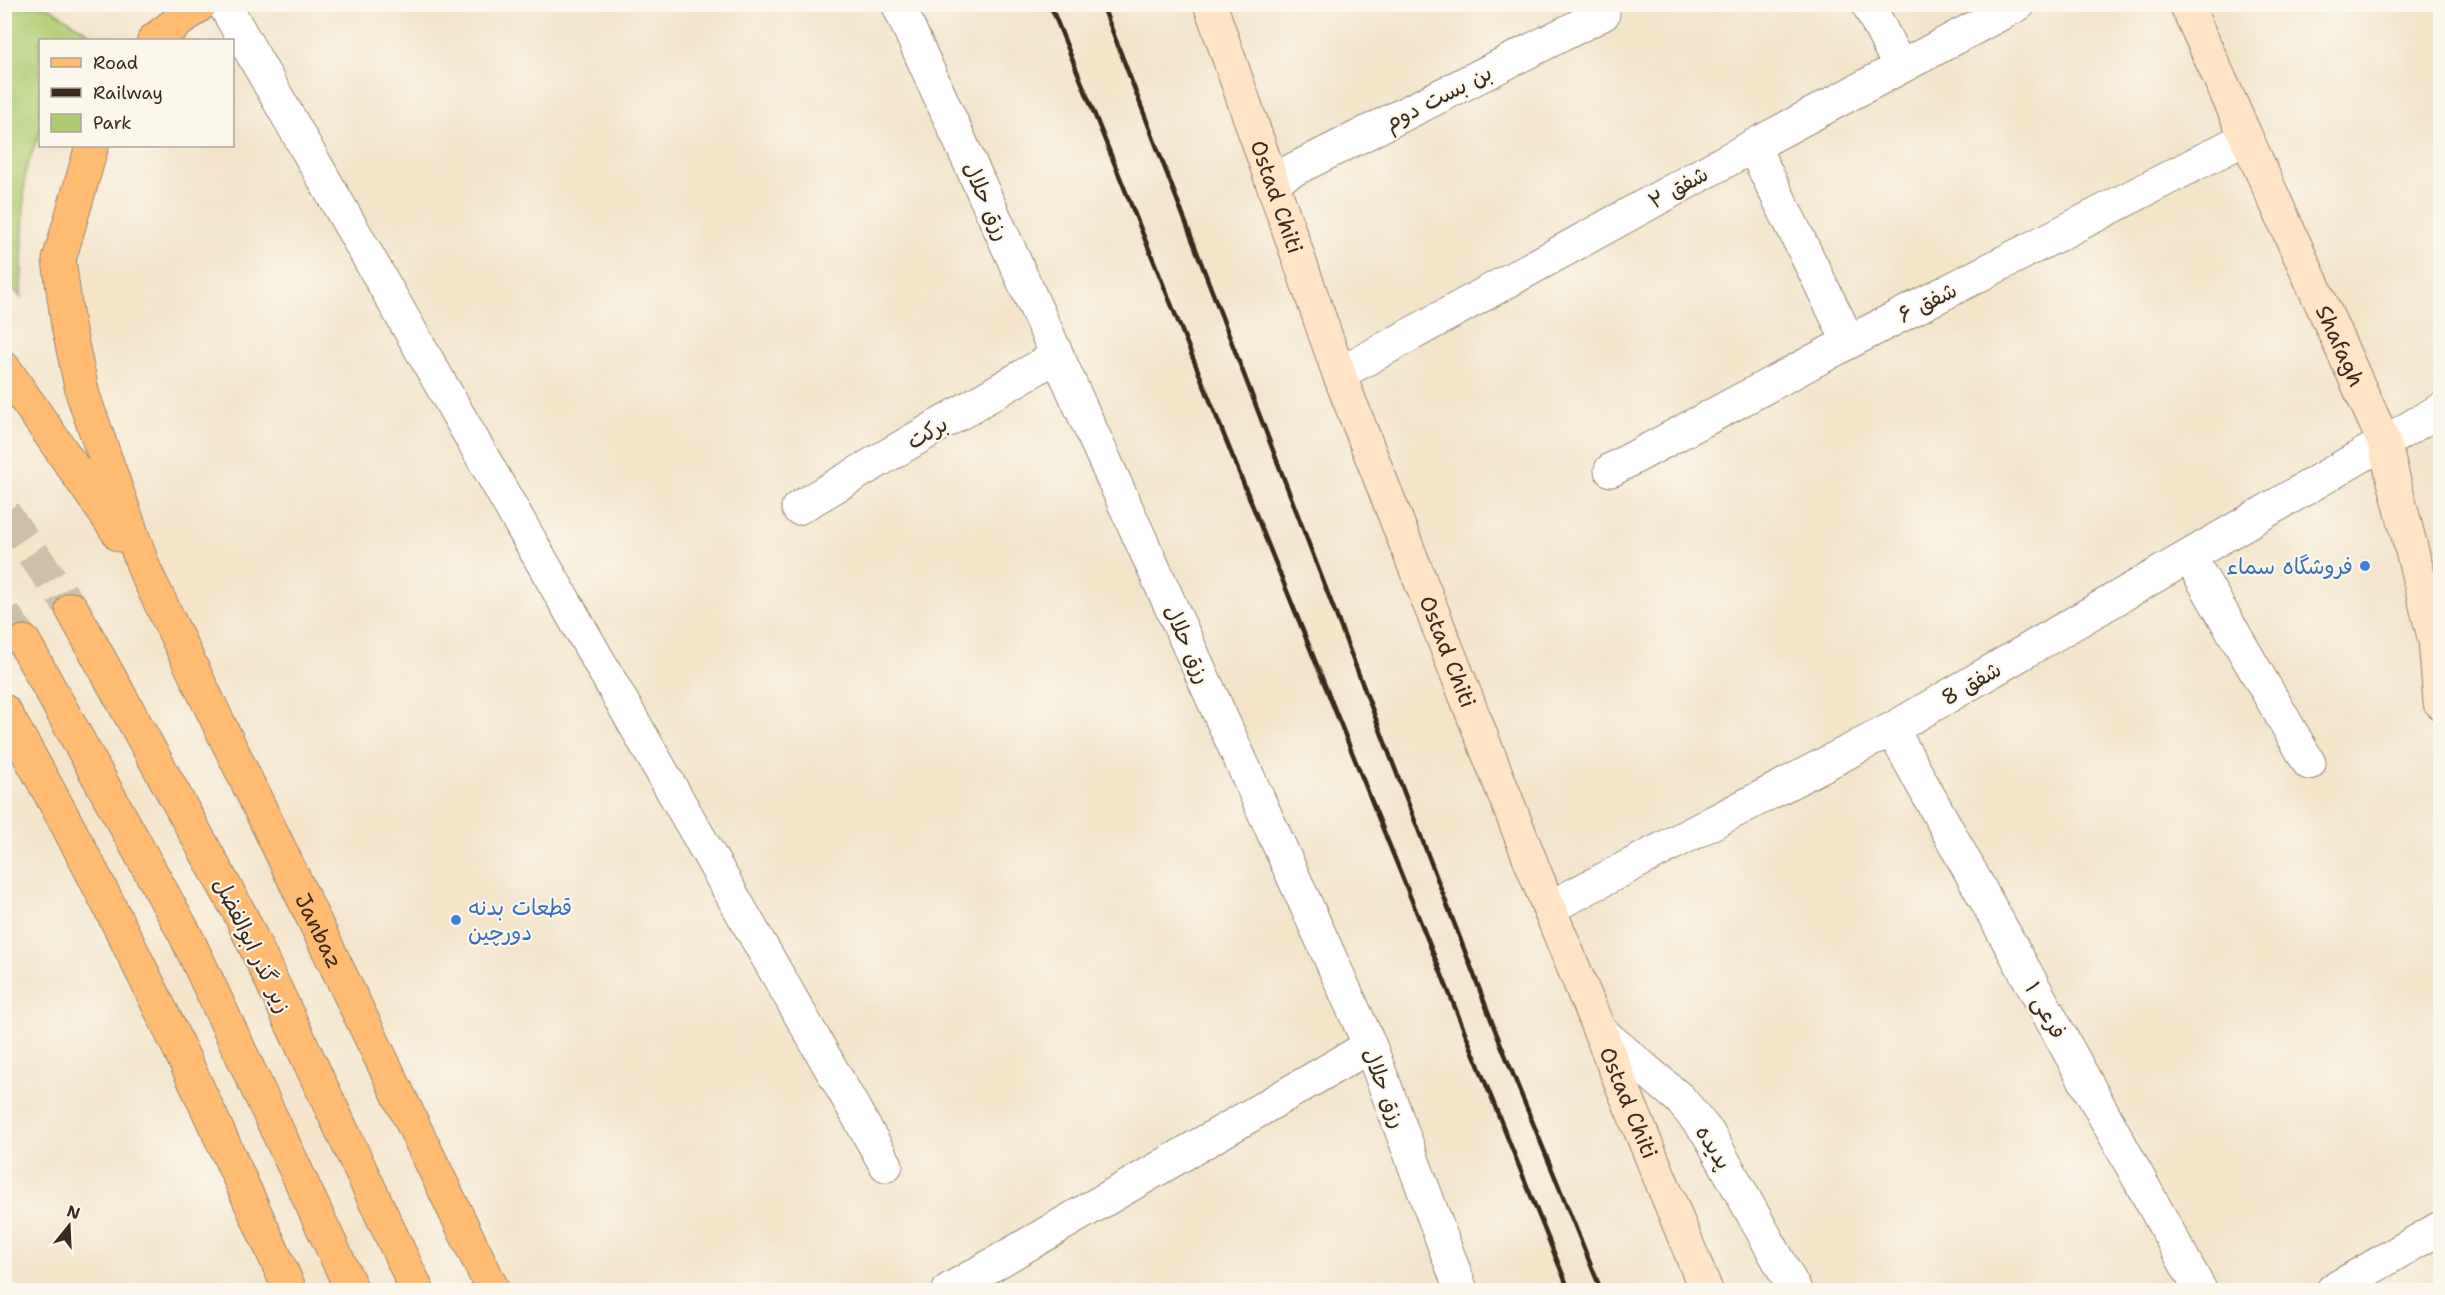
<svg xmlns="http://www.w3.org/2000/svg" width="2445" height="1295" viewBox="0 0 2445 1295" font-family="'Shantell Sans','Playpen Sans Arabic',sans-serif">
  <style>
    .green { fill: #aecb71; stroke: #747a48; stroke-width: 1.5 }
    .lines { fill: none; stroke-linecap: round; stroke-linejoin: round }
    .primary-tunnel { stroke: #cebfa8; stroke-width: 33; stroke-dasharray: 33 16; stroke-linecap: butt }
    .street-casing { stroke: #978774; stroke-width: 35 }
    .secondary-casing { stroke: #978774; stroke-width: 35 }
    .primary-casing { stroke: #978774; stroke-width: 35 }
    .street { stroke: #fff; stroke-width: 33 }
    .secondary { stroke: #ffe4c6; stroke-width: 33 }
    .primary { stroke: #ffbb71; stroke-width: 33 }
    .rail { stroke: #3b2a1e; stroke-width: 4.5 }
    .shop-dot { fill: #3f7fe0; stroke: #fbf7ec; stroke-width: 2 }
    .labels { text-anchor: middle; stroke-width: 4.5; stroke-linejoin: round; paint-order: stroke }
    .street-label { font-size: 22px; fill: #3b2a1e; stroke: #fbf7ec }
    .shop-label { font-size: 22px; fill: #366cbe; stroke: #fbf7ec; text-anchor: end }
  </style>
  <rect width="100%" height="100%" fill="#fbf7ec"/>
  <filter id="ink" filterUnits="userSpaceOnUse"><feTurbulence type="fractalNoise" baseFrequency=".0167" numOctaves="2"/><feDisplacementMap in="SourceGraphic" scale="12" xChannelSelector="R" yChannelSelector="G"/><feConvolveMatrix kernelMatrix="1 2 1 2 8 2 1 2 1" color-interpolation-filters="sRGB"/></filter>
  <filter id="wash" filterUnits="userSpaceOnUse"><feTurbulence type="fractalNoise" baseFrequency=".008" numOctaves="4" result="noise"/><feDisplacementMap in="SourceGraphic" scale="24" xChannelSelector="R" yChannelSelector="G"/><feGaussianBlur stdDeviation="1.35" result="paint"/><feColorMatrix in="noise" values="0 0 0 0 0 0 0 0 0 0 0 0 0 0 0 0 0 1.4 0 .05"/><feComposite in="paint" operator="in"/></filter>
  <g filter="url(#wash)">
    <rect width="100%" height="100%" fill="#f3e4ca"/>
    <path class="green" d="M5,5L48,7L94,36L91,40H40V132L25,172L21,298L5,278Z"/>
  </g>
  <g filter="url(#ink)">
    <g class="lines">
      <path class="primary-tunnel" d="M4,513L72,609
        M4,614L24,642"/>
      <g class="street-casing">
        <path id="street" d="M224,4L886,1165
          M898,4L1370,1046L1461,1290
          M1868,4L1900,67
          M1753,146L1849,342
          M1273,180L1603,14
          M1339,374L1753,146L2019,4
          M1611,470L1849,342L2246,138
          M798,508L1057,356
          M2189,556L2309,763
          M1892,729L2200,1290
          M1549,908L1892,729L2440,410
          M1599,1030L1680,1099L1708,1133L1795,1290
          M949,1290L1370,1046
          M2333,1290L2440,1228"/>
      </g>
      <g class="secondary-casing">
        <g id="secondary">
          <path id="s1" d="M1210,4L1339,374L1549,908L1706,1290"/>
          <path id="s2" d="M2186,4L2384,442L2435,641L2440,703"/>
        </g>
      </g>
      <g class="primary-casing">
        <g id="primary">
          <path d="M154,40L201,4"/>
          <path id="s3" d="M92,146L59,260L68,326L83,395L145,571L493,1290"/>
          <path d="M4,368L120,535"/>
          <path d="M72,609L240,914L417,1290"/>
          <path d="M24,642L185,934L352,1290"/>
          <path d="M4,711C112,898 202,1094 290,1290"/>
        </g>
      </g>
      <use href="#street" class="street"/>
      <use href="#secondary" class="secondary"/>
      <use href="#primary" class="primary"/>
      <path class="rail" d="M1050,4L1569,1290
        M1102,4L1497,1035L1601,1290"/>
    </g>
  </g>
  <g class="shop-dot">
    <circle cx="2365" cy="566" r="6"/>
    <circle cx="456" cy="920" r="6"/>
  </g>
  <g class="labels">
    <g class="street-label">
      <text transform="translate(1438 97) rotate(-27)" y="8">بن بست دوم</text>
      <text transform="translate(1678 187) rotate(-29)" y="8">شفق ۲</text>
      <text dy="8" stroke="none"><textPath href="#s1" startOffset="204">Ostad Chiti</textPath></text>
      <text transform="translate(987 201) rotate(66)" y="8">رزق حلال</text>
      <text transform="translate(1927 302) rotate(-27)" y="8">شفق ۶</text>
      <text dy="8" stroke="none"><textPath href="#s2" startOffset="375">Shafagh</textPath></text>
      <text transform="translate(927 432) rotate(-30)" y="8">برکت</text>
      <text transform="translate(1188 644) rotate(66)" y="8">رزق حلال</text>
      <text dy="8" stroke="none"><textPath href="#s1" startOffset="690">Ostad Chiti</textPath></text>
      <text transform="translate(1971 683) rotate(-30)" y="8">شفق 8</text>
      <text dy="8" stroke="none"><textPath href="#s3" startOffset="842">Janbaz</textPath></text>
      <text transform="translate(253 945) rotate(64)" y="8">زیر گذر ابوالفضل</text>
      <text transform="translate(2046 1010) rotate(61)" y="8">فرعی ۱</text>
      <text transform="translate(1385 1088) rotate(69)" y="8">رزق حلال</text>
      <text dy="8" stroke="none"><textPath href="#s1" startOffset="1176">Ostad Chiti</textPath></text>
      <text transform="translate(1714 1147) rotate(58)" y="8">پدیده</text>
    </g>
    <g class="shop-label">
      <text x="2353" y="574">فروشگاه سماء</text>
      <text x="468" y="915" text-anchor="start">قطعات بدنه<tspan x="468" dy="25">دورچین</tspan></text>
    </g>
  </g>
  <rect width="2445" height="1295" fill="none" stroke="#fbf7ec" stroke-width="24"/>
  <rect x="39" y="39" width="195" height="108" fill="#fbf7ec" stroke="#aea59a" stroke-width="1.5"/>
  <rect x="51" y="58" width="30" height="9" fill="#ffbb71" stroke="#aea59a" stroke-width="1.5"/>
  <text x="93" y="69" font-size="18" fill="#3b2a1e">Road</text>
  <rect x="51" y="88" width="30" height="9" fill="#3b2a1e" stroke="#aea59a" stroke-width="1.5"/>
  <text x="93" y="99" font-size="18" fill="#3b2a1e">Railway</text>
  <rect x="51" y="114" width="30" height="18" fill="#aecb71" stroke="#aea59a" stroke-width="1.5"/>
  <text x="93" y="129" font-size="18" fill="#3b2a1e">Park</text>
  <g transform="translate(69 1226) rotate(18)" stroke="#fbf7ec" stroke-width="4.5" paint-order="stroke">
  <path d="M0-4.5L10 22L0 15L-10 22Z" fill="#3b2a1e"/>
  <text y="-9" font-size="16" font-weight="bold" text-anchor="middle" fill="#3b2a1e">N</text>
  </g>
</svg>
